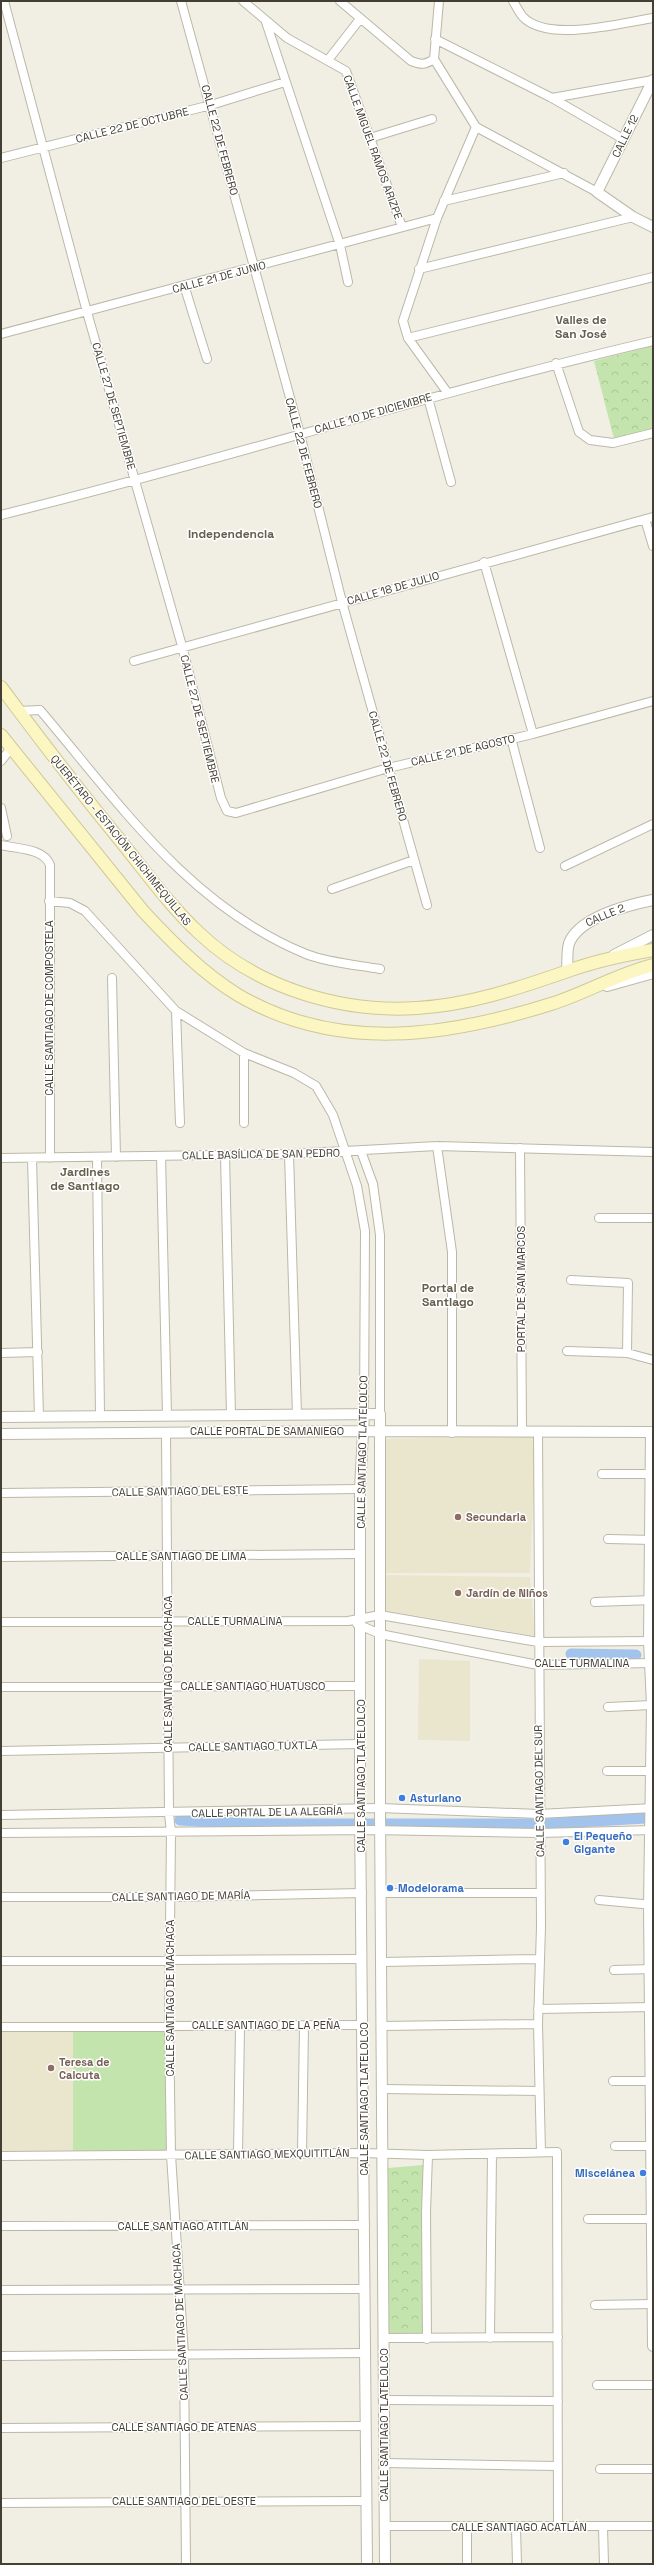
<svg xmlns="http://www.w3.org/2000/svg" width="654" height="2565" viewBox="0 0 654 2565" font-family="'Space Grotesk',sans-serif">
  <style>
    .education { fill: #eae6ce }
    .forest { fill: url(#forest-crowns) }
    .pitch { fill: #c4e4ae }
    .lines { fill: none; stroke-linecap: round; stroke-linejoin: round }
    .canal { stroke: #a2c4ec; stroke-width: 11 }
    .minor-casing { stroke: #bcb8a7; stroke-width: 10 }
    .tertiary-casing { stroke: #bcb8a7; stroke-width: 12 }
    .secondary-casing { stroke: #d0c896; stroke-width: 14 }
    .minor { stroke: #fff; stroke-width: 8 }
    .tertiary { stroke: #fff; stroke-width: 10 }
    .secondary { stroke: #fcf6c3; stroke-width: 12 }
    .education-dot { fill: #8d6e63; stroke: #fff; stroke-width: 1.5 }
    .shop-dot { fill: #3f7fe0; stroke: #fff; stroke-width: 1.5 }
    .labels { text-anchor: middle; stroke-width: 3; stroke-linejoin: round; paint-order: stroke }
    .street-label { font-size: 11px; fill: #433f34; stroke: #fff }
    .education-label { font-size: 11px; font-weight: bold; fill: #785e54; stroke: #fff; text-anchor: start }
    .shop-label { font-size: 11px; font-weight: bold; fill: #366cbe; stroke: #fff; text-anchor: start }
    .neighbourhood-label { font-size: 12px; font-weight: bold; fill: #655f4c; stroke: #fff }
  </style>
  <defs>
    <pattern id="forest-crowns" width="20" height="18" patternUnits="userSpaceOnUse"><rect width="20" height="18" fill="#c4e4ae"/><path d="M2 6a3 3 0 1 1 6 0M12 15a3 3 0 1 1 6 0" fill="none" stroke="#aac596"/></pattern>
  </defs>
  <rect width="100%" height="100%" fill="#f1efe4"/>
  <path class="education" d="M534,1435L535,1461L530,1573H383L385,1439Z
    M385,1575L530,1577L535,1636L383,1610Z
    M419,1659L470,1661V1741L418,1740Z
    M1,2032H73V2153L1,2155Z"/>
  <path class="forest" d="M653,346V429L614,439L594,361Z
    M423,2165L426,2338L388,2334V2168Z"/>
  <path class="pitch" d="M73,2032H166V2151L73,2153Z"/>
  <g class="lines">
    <path class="canal" d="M571,1654L636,1655
      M180,1820L248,1824H531
      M543,1824L646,1818"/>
    <g class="minor-casing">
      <path id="minor" d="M4,1L87,312L182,646L221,798L227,811L236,813L388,768L533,734L653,701
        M181,1L300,434L342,602L427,905
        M243,1L287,38L346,71L402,227
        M340,1L411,61C421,65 425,65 434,59L439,1
        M513,1C516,6 519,12 523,17C548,43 621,23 653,18
        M266,22L340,245L348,282
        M435,39L552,98L623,139
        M434,59L476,127L597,192
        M328,60L360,19
        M552,98L653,80
        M370,138L432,119
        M1,158L211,105L285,82
        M444,201L564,173
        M419,269L633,217
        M184,285L207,359
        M1,334L437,218
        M408,338L653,277
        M556,363L579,432L590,440L613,443L653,433
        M447,392L408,338L403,321L437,218L476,127
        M428,398L451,482
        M1,515C220,461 434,392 653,341
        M645,519L653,546
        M484,562L533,734
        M134,661L653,517
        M19,711L40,710C119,803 189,906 306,954C329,963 357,965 380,969
        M511,738L540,848
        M1,761L11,748
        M1,808L7,836
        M1,845C17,849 44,848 50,865V1158
        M565,866L653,824
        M332,889L414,860
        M49,901L70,903L85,911L176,1011L244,1053L294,1073L316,1086L333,1115L357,1186L365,1231L364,1414
        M112,978L116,1157
        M176,1011L180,1123
        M244,1123V1053
        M437,1146L452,1252V1433
        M520,1148L522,1430
        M361,1151L373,1184L380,1235V1414
        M289,1154L297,1415
        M225,1155L231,1415
        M161,1156L167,1415
        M97,1157L100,1416
        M1,1158L289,1154L437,1146L653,1152
        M32,1158L39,1417
        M599,1218H653
        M571,1280L628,1283L627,1353
        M567,1351L627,1353L653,1360
        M1,1353L38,1352
        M538,1431L541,1927L538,2024L541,2152
        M166,1432L169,1814L171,1832L169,2025L171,2155L184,2355L186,2564
        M602,1474H653
        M1,1493L360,1489
        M608,1539L653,1540
        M1,1557L360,1554
        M595,1602L653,1600
        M1,1622L348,1621L380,1615L538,1642L653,1641
        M357,1624L380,1634L538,1665L653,1663
        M1,1687L360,1686
        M608,1707L652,1705
        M1,1751L361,1744
        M607,1771H652
        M1,1815L380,1808L539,1814L653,1808
        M1,1833L371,1830L540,1833L653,1830
        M381,1893H541
        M1,1897H171L362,1893
        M599,1900L653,1905
        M1,1961L362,1959
        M382,1962L539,1959
        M614,1970L653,1969
        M538,2009L653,2007
        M382,2026L538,2024
        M1,2027L363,2025
        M613,2081H653
        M382,2089L539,2091
        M615,2146H653
        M302,2153L304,2026
        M238,2154L240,2027
        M1,2156L364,2153L428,2155L557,2152L558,2527
        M588,2219H652
        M1,2226L365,2225
        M1,2290L365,2289
        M595,2305L653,2304
        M384,2338L558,2337
        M490,2338L492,2154
        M427,2339L426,2212L428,2155
        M1,2356L366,2353
        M597,2385H653
        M384,2400L558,2401
        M1,2428L366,2426
        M385,2463L558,2466
        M600,2469H653
        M1,2503L367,2501
        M385,2526H653
        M467,2527V2564
        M516,2527L517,2564
        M603,2527L604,2564"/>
    </g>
    <g class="tertiary-casing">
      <path id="tertiary" d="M653,80L597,192L633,217L653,227
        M614,955L653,935
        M567,971C568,962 566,948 570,941C582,917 628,905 653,900
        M607,986L653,973
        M364,1414L360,1489V1810L367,2564
        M1,1417L380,1414V1808L385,2564
        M1,1434L364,1431L651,1432L649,1641L652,1705L649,1905L653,2346"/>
    </g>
    <g class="secondary-casing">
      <path id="secondary" d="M1,687C39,738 78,789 119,839C145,871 169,905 199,933C256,987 339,1013 417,1008C469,1005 519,988 568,971C595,961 624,955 653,950
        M1,735L143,911C171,941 202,973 238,995C337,1053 446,1037 551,1004C586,993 617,974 653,965"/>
    </g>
    <use href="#minor" class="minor"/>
    <use href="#tertiary" class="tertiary"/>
    <use href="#secondary" class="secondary"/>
  </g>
  <g class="education-dot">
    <circle cx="458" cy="1517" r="4"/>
    <circle cx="458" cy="1593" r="4"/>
    <circle cx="51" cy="2068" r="4"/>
  </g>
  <g class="shop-dot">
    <circle cx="402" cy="1798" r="4"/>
    <circle cx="566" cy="1842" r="4"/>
    <circle cx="390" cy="1888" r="4"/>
    <circle cx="643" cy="2173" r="4"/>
  </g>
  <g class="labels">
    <g class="street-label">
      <text transform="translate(132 125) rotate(-14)" y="4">CALLE 22 DE OCTUBRE</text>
      <text transform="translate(625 136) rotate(-64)" y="4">CALLE 12</text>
      <text transform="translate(220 140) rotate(75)" y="4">CALLE 22 DE FEBRERO</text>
      <text transform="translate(373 147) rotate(70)" y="4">CALLE MIGUEL RAMOS ARIZPE</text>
      <text transform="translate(219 277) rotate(-15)" y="4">CALLE 21 DE JUNIO</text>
      <text transform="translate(114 406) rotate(74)" y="4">CALLE 27 DE SEPTIEMBRE</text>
      <text transform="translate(373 413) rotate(-16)" y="4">CALLE 10 DE DICIEMBRE</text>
      <text transform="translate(304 453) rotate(75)" y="4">CALLE 22 DE FEBRERO</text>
      <text transform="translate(393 588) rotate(-16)" y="4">CALLE 18 DE JULIO</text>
      <text transform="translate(200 719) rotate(76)" y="4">CALLE 27 DE SEPTIEMBRE</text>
      <text transform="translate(463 750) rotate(-13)" y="4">CALLE 21 DE AGOSTO</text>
      <text transform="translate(388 766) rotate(74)" y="4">CALLE 22 DE FEBRERO</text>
      <text transform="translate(121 840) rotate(51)" y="4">QUERÉTARO - ESTACIÓN CHICHIMEQUILLAS</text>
      <text transform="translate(605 915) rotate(-23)" y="4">CALLE 2</text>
      <text transform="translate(49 1008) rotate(-90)" y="4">CALLE SANTIAGO DE COMPOSTELA</text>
      <text transform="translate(261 1154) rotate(-1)" y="4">CALLE BASÍLICA DE SAN PEDRO</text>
      <text transform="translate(521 1289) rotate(-90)" y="4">PORTAL DE SAN MARCOS</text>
      <text x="267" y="1435">CALLE PORTAL DE SAMANIEGO</text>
      <text transform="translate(362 1452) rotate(-89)" y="4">CALLE SANTIAGO TLATELOLCO</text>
      <text transform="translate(180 1491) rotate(-1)" y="4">CALLE SANTIAGO DEL ESTE</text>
      <text x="181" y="1560">CALLE SANTIAGO DE LIMA</text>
      <text x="235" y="1625">CALLE TURMALINA</text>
      <text x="582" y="1667">CALLE TURMALINA</text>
      <text transform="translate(168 1674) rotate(-90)" y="4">CALLE SANTIAGO DE MACHACA</text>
      <text x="253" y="1690">CALLE SANTIAGO HUATUSCO</text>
      <text transform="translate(253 1746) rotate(-1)" y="4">CALLE SANTIAGO TUXTLA</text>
      <text transform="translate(361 1776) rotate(-90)" y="4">CALLE SANTIAGO TLATELOLCO</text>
      <text transform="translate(539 1791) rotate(-91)" y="4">CALLE SANTIAGO DEL SUR</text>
      <text transform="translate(267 1812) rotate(-1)" y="4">CALLE PORTAL DE LA ALEGRÍA</text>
      <text transform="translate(181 1896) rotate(-1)" y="4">CALLE SANTIAGO DE MARÍA</text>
      <text transform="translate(170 1998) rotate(-90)" y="4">CALLE SANTIAGO DE MACHACA</text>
      <text x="266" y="2029">CALLE SANTIAGO DE LA PEÑA</text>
      <text transform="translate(364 2099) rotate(-90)" y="4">CALLE SANTIAGO TLATELOLCO</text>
      <text transform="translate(267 2154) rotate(-1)" y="4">CALLE SANTIAGO MEXQUITITLÁN</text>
      <text x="183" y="2230">CALLE SANTIAGO ATITLÁN</text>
      <text transform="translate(180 2322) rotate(-93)" y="4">CALLE SANTIAGO DE MACHACA</text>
      <text transform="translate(384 2425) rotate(-90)" y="4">CALLE SANTIAGO TLATELOLCO</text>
      <text x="184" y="2431">CALLE SANTIAGO DE ATENAS</text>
      <text x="184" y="2505">CALLE SANTIAGO DEL OESTE</text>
      <text x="519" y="2531">CALLE SANTIAGO ACATLÁN</text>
    </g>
    <g class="education-label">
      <text x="466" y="1521">Secundaria</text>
      <text x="466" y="1597">Jardín de Niños</text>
      <text x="59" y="2066">Teresa de<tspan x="59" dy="13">Calcuta</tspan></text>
    </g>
    <g class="shop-label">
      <text x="410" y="1802">Asturiano</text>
      <text x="574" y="1840">El Pequeño<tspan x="574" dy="13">Gigante</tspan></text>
      <text x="398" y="1892">Modelorama</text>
      <text x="635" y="2177" text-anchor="end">Miscelánea</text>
    </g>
    <g class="neighbourhood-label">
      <text x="581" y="324">Valles de<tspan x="581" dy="14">San José</tspan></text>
      <text x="231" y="538">Independencia</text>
      <text x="85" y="1176">Jardines<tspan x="85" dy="14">de Santiago</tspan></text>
      <text x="448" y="1292">Portal de<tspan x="448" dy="14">Santiago</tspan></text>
    </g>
  </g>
  <rect width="654" height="2565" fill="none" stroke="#433f34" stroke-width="4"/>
</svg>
